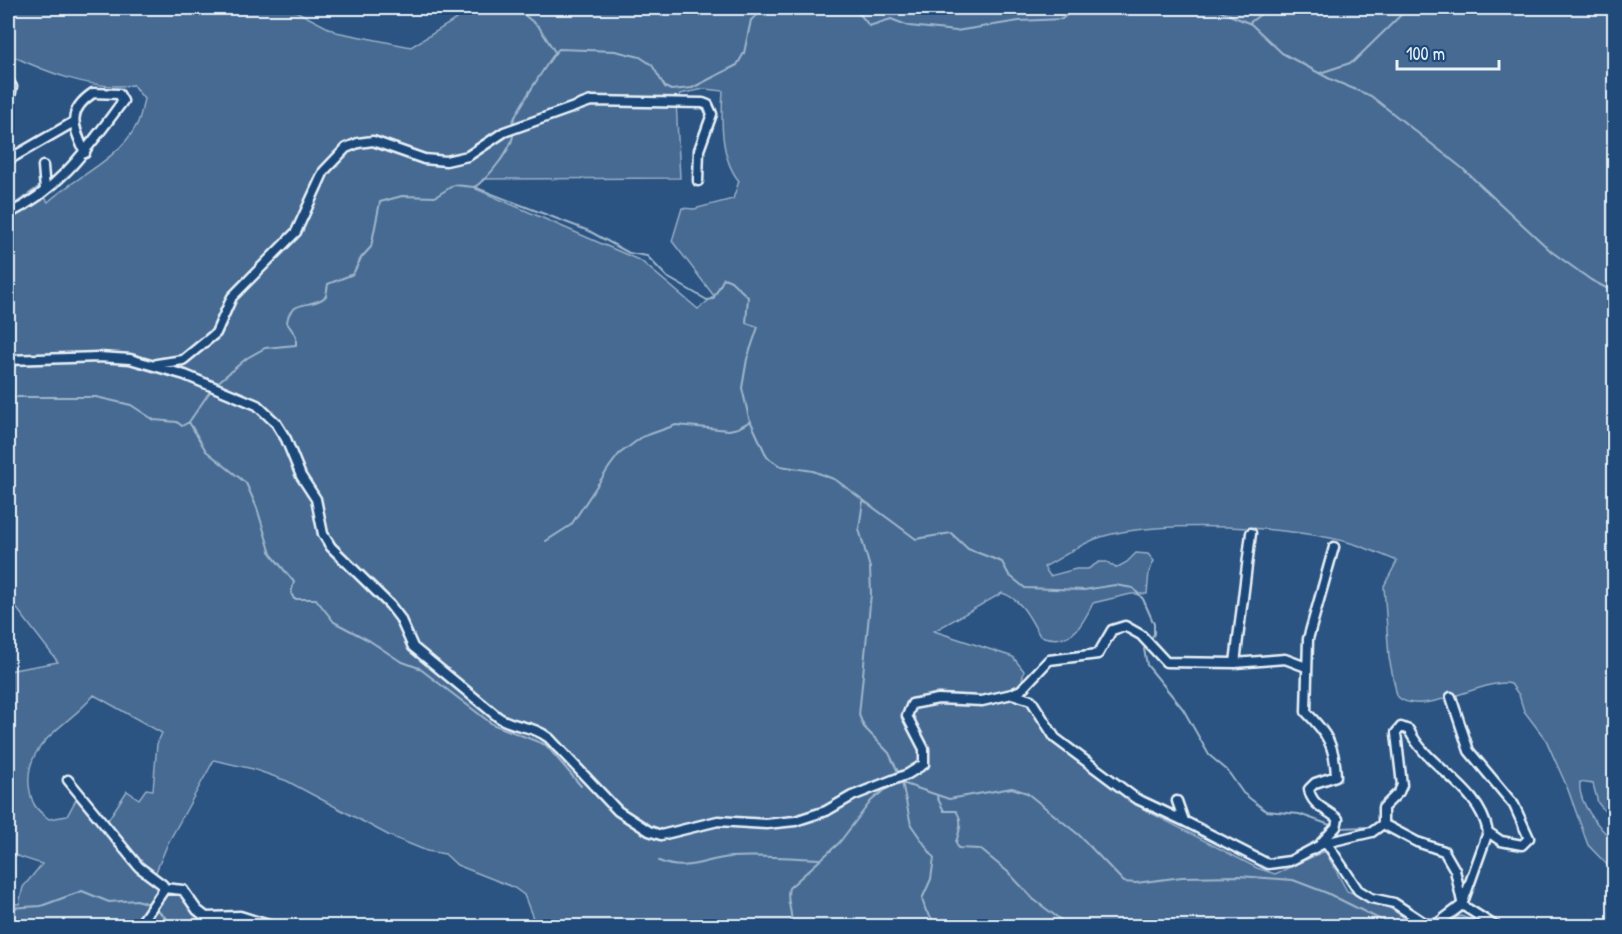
<svg xmlns="http://www.w3.org/2000/svg" width="1622" height="934" viewBox="0 0 1622 934" font-family="'Patrick Hand',sans-serif">
  <style>
    .green { fill: #476b93; stroke: #98aec6; stroke-width: 1.5; fill-rule: evenodd }
    .lines { fill: none; stroke-linecap: round; stroke-linejoin: round }
    .stream { stroke: #a0b6cb; stroke-width: 2 }
    .minor-casing { stroke: #e8f1f8; stroke-width: 13 }
    .minor { stroke: #1f4a7a; stroke-width: 8 }
  </style>
  <rect width="100%" height="100%" fill="#2b5482"/>
  <filter id="ink" filterUnits="userSpaceOnUse"><feTurbulence type="fractalNoise" baseFrequency=".0167" numOctaves="2"/><feDisplacementMap in="SourceGraphic" scale="12" xChannelSelector="R" yChannelSelector="G"/><feConvolveMatrix kernelMatrix="1 2 1 2 8 2 1 2 1" color-interpolation-filters="sRGB"/></filter>
  <g filter="url(#ink)">
    <path class="green" d="M8,8H290L336,32L411,47L474,8H1614V816L1608,815L1598,803L1593,784L1580,782C1577,802 1599,828 1614,841V872L1588,845L1567,787L1546,740L1524,711L1519,695L1511,684C1489,676 1420,720 1397,696L1389,658L1384,586L1397,561C1383,555 1369,549 1354,544C1297,526 1157,519 1101,537C1081,543 1062,558 1044,567L1050,576L1076,569H1088L1099,562H1107L1116,568L1127,562L1136,553L1148,554L1154,561L1149,572L1147,594H1131L1093,603C1081,628 1071,646 1040,636C1030,619 1022,599 1002,593L934,631L1013,657L1024,671L1020,689L1046,730L1114,783L1143,809L1257,868L1275,874L1325,851L1347,891L1385,905L1416,926H1293L1280,921L1277,926H536L524,895L513,887L457,865L445,854L427,851L390,836L287,781L253,769L214,760L168,843L153,879L181,887L201,915L232,918L248,926H8V903L19,904L23,887L42,864L8,853V671L58,662L8,597V370L10,336L8,334V209L38,187L48,202C75,177 118,160 136,126C141,118 142,107 144,99L133,85C92,91 44,71 8,54ZM704,89L723,91C721,119 720,158 739,181L733,199L694,209L682,208L672,241L714,296L698,309L641,261L476,189L483,179L680,178L676,100L680,94ZM94,695L162,733L157,744L153,790L146,789L139,799L127,791L104,826L78,796L67,816L49,819C35,809 31,803 29,785C25,741 70,725 94,695Z
      M1461,916L1484,926H1437L1446,925L1451,919Z"/>
    <g class="lines">
      <path class="stream" d="M516,8L539,27L555,52
        M833,8C855,14 855,5 869,26L891,19L909,26L956,31L1019,21L1062,19L1075,8
        M1213,8L1251,24L1282,53L1330,79L1371,96L1462,168L1552,252L1591,280L1614,292
        M1249,23L1269,8
        M1320,73L1353,62L1408,8
        M512,125C512,118 553,53 559,49L615,51L640,57L652,65L665,87L671,90L692,88L737,65L744,53L751,20L766,8
        M474,187C486,181 515,146 513,132
        M216,384L247,358L265,348L296,345V336L287,323C289,298 314,309 326,296L328,284L353,274L361,258L371,247L380,202L402,196L435,197L454,185L474,187L589,231L629,253L647,256L667,277L707,300L713,299L724,278L731,281L748,297L746,323L758,327L747,359L742,388L749,418L767,457L780,466L813,471L836,480L916,539L951,533L968,549L1002,562L1009,575L1025,588L1084,590L1115,585L1133,588L1143,599L1154,624V634L1150,640
        M8,397H96L131,405L154,420L177,422L182,426L189,422L211,390
        M189,422L206,451L246,483L257,508L271,554L294,582L291,593L294,599H316L334,622L370,641L400,661L419,668L492,724L546,745L581,786
        M863,501L859,529L870,568L871,594L859,715L864,727L889,753L899,774
        M546,541L571,525L610,466L619,454L642,437L676,425L729,430L738,428L751,421
        M1147,645L1144,649L1147,665L1183,709L1209,755L1227,770L1243,793L1266,811L1299,814L1333,826
        M902,782L911,825L934,858L931,879L922,899L926,911L938,926
        M902,783L949,799L1012,788L1027,793L1079,835L1124,882L1136,883L1182,877L1239,876L1293,880L1327,893L1393,926
        M937,797L944,811H956C964,821 959,832 956,842L958,848L980,849L1008,872L1033,899L1069,926
        M1339,828L1367,827
        M659,861C686,873 705,859 731,857C760,855 790,858 819,859
        M8,908L41,906L82,891L109,902L137,900L148,904
        M157,910L175,926
        M791,926C794,912 785,901 789,888L839,843L871,801L884,790L902,781"/>
      <g class="minor-casing">
        <path id="minor" d="M8,80L12,87L8,107
          M8,160L72,123
          M43,166L45,190
          M8,214C61,189 89,146 123,101L119,94L93,93C65,112 74,127 85,153
          M8,360L99,357L130,359L185,375L257,405L276,423L286,439L301,476L316,499L323,534L331,547L390,605L400,618L413,647L498,717C514,728 533,725 549,738L618,811L649,831L661,835L718,821L766,824L795,821L826,811L852,796L908,774L924,764V749L907,716L912,704L938,699L982,701L1012,694L1031,700L1055,738L1135,798L1184,821L1177,801
          M157,364L183,360L216,333L232,297L296,232L324,171L346,148L358,143L373,141L424,159L446,161L468,156L504,132L591,101L703,103L708,105L712,114L699,150L698,181
          M1235,663L1251,533
          M1014,693L1021,690L1049,660L1098,654L1112,630L1125,626L1141,635L1166,662L1235,663L1285,659L1306,667
          M1451,697L1469,751L1514,805L1529,838L1522,845L1501,841L1488,832
          M68,780L139,867L163,885V891L139,926
          M1184,821L1268,864L1290,861L1326,842L1358,890L1371,898L1394,903L1426,924H1437L1462,905L1495,926
          M1383,824V808L1399,792L1402,785L1396,733L1401,727L1409,730C1428,769 1479,786 1488,832L1462,905
          M1321,843L1336,827L1338,819C1326,809 1311,805 1309,789L1315,783L1336,776C1335,746 1327,733 1306,712L1308,639L1334,547
          M1325,843L1372,832L1383,824L1417,842L1444,851L1455,870L1462,902
          M164,888L183,890L197,910L206,917L240,916L272,926"/>
      </g>
      <use href="#minor" class="minor"/>
    </g>
  </g>
  <rect width="1622" height="934" fill="none" stroke="#1f4a7a" stroke-width="30"/>
  <rect x="15" y="15" width="1592" height="904" fill="none" stroke="#e8f1f8" stroke-width="2" filter="url(#ink)"/>
  <path d="M1397 60v9h102v-9" fill="none" stroke="#e8f1f8" stroke-width="3"/>
  <text x="1406" y="60" font-size="18" fill="#e8f1f8" stroke="#1f4a7a" stroke-width="4.5" paint-order="stroke">100 m</text>
</svg>
